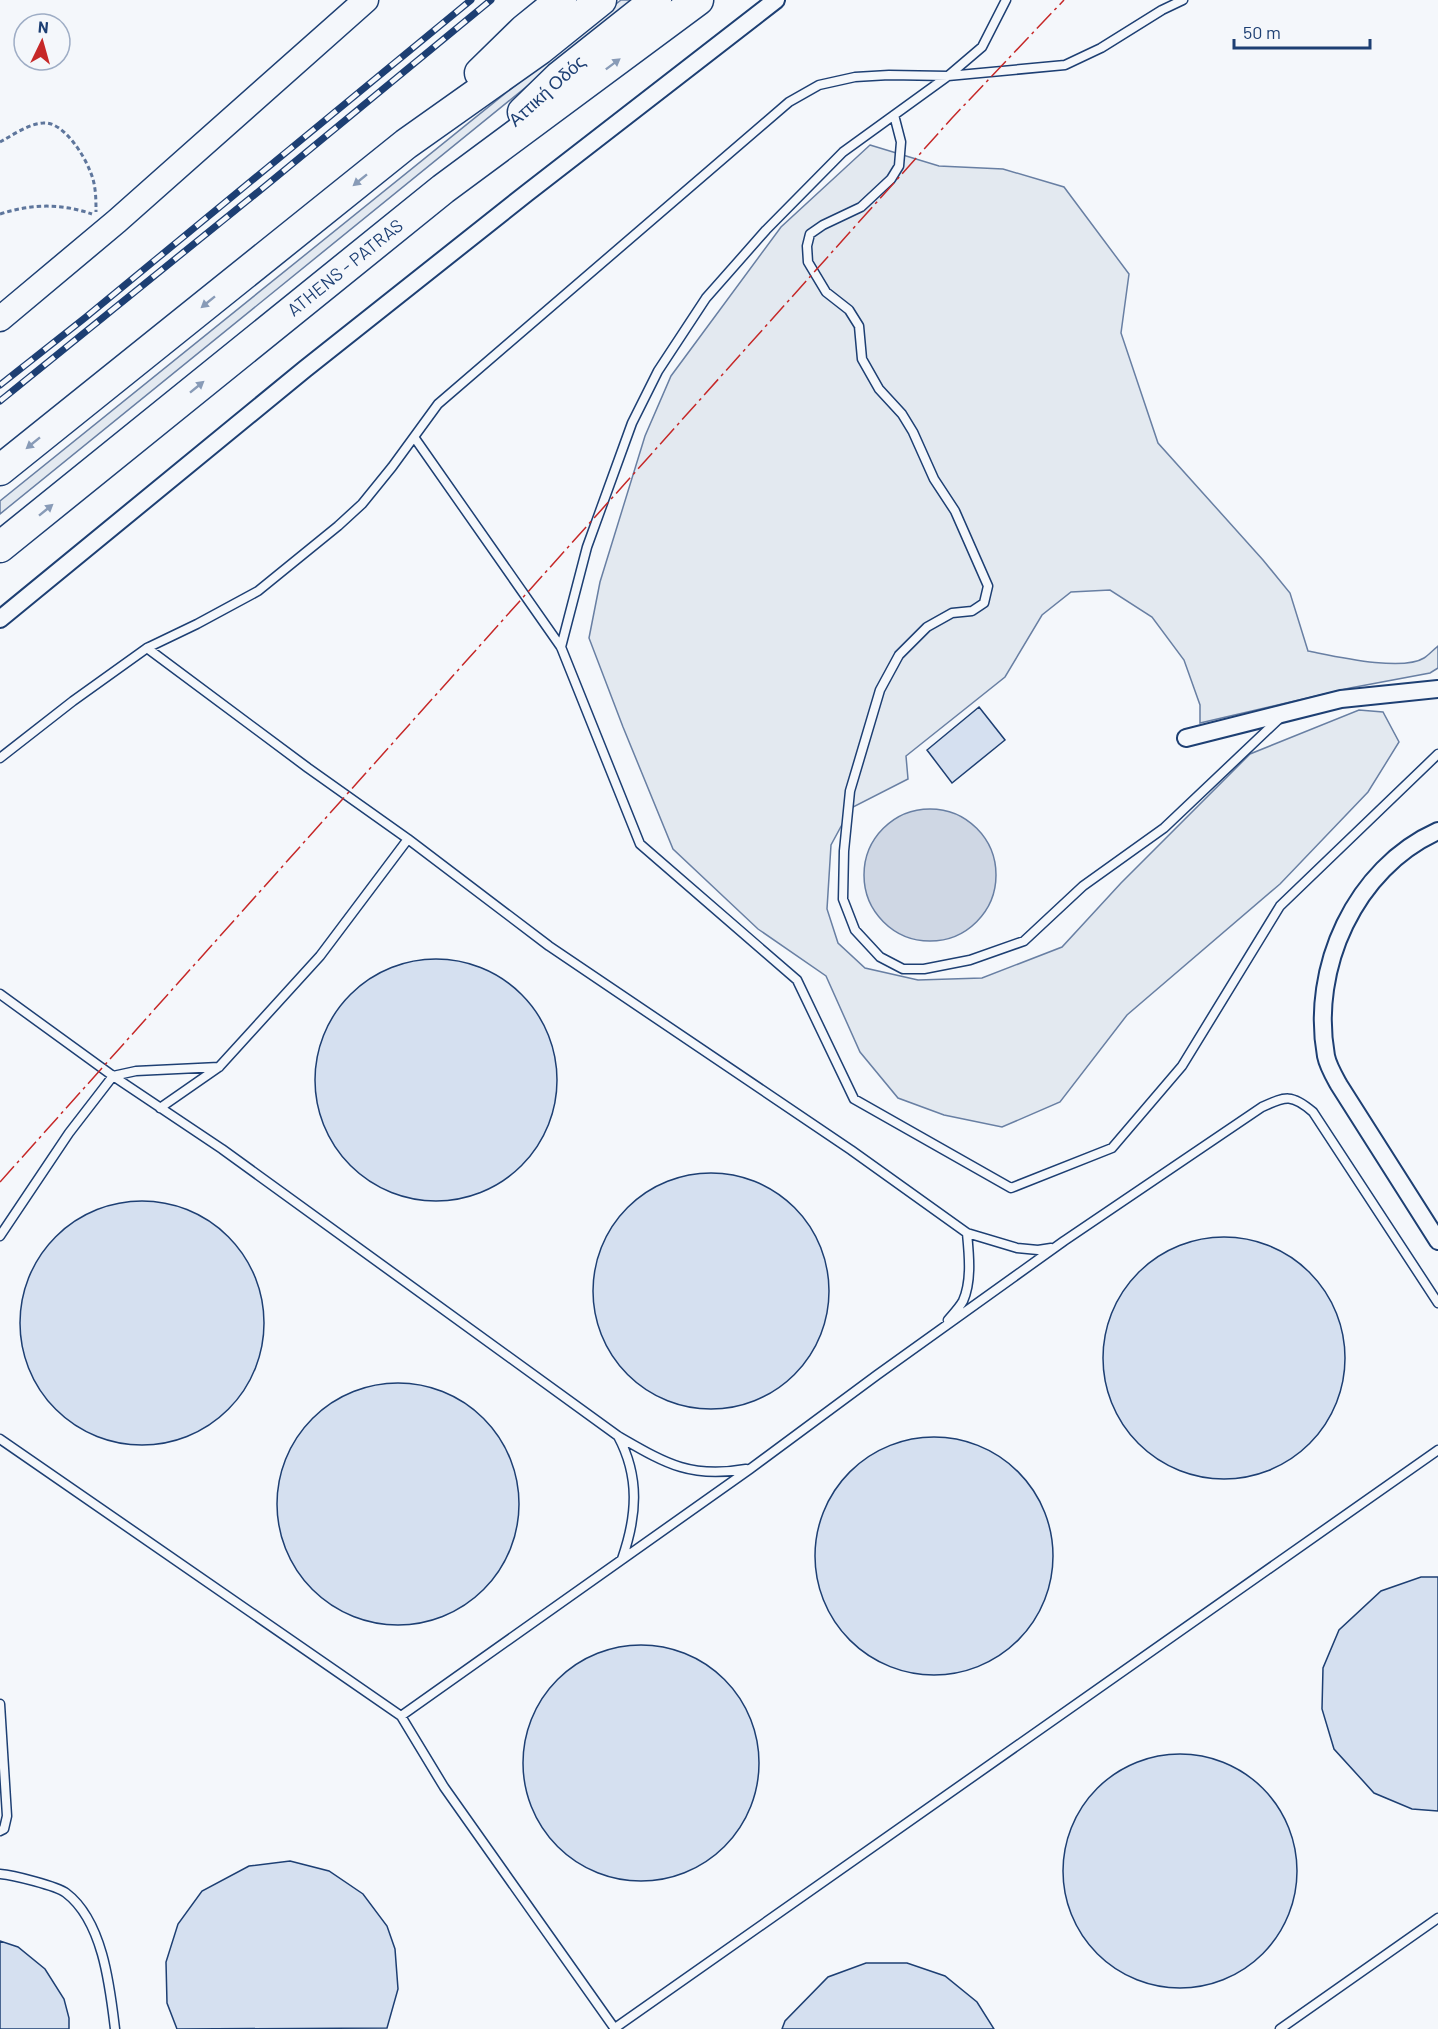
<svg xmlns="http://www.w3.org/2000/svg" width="1438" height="2029" viewBox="0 0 1438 2029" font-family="Barlow,sans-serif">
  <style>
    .green { fill: #e3e9f0; stroke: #687fa3; stroke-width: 1.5 }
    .water { fill: #cfd7e4; stroke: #687fa3; stroke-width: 1.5 }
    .building { fill: #d5e0f0; stroke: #1d3f73; stroke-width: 1.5 }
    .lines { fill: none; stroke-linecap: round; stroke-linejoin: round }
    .lane-casing { stroke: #1d3f73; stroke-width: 11 }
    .street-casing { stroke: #1d3f73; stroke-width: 20 }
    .secondary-casing { stroke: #1d3f73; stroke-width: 27 }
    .highway-casing { stroke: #1d3f73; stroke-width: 33 }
    .path { stroke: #5e769c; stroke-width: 3; stroke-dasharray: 4.5 3; stroke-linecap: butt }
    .lane { stroke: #f4f7fb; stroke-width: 8 }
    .street { stroke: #f4f7fb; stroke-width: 16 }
    .secondary { stroke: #f4f7fb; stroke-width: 24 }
    .highway { stroke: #f4f7fb; stroke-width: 30 }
    .rail-casing { stroke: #1d3f73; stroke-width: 7 }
    .rail { stroke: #f4f7fb; stroke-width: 4.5; stroke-dasharray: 14; stroke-linecap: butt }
    .power { stroke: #c62828; stroke-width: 1.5; stroke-dasharray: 21 4.5 3 4.5; stroke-linecap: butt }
    .oneway { fill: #889bb7 }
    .labels { text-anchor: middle; stroke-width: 4.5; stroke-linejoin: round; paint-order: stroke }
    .street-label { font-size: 18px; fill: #1d3f73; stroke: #f4f7fb }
  </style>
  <rect width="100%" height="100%" fill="#f4f7fb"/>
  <path class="green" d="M621,0H637L552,66L0,514V501Z
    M870,145L939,166L1003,169L1064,187L1129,274L1121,333L1158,443L1263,560L1290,593L1308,651C1334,656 1402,672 1424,658C1429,655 1433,650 1438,646V668L1430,673L1350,688L1200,723V705L1184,660L1152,617L1110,590L1071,592L1042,615L1005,677L906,756L908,779L851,808L831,845L827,909L838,943L865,968L918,980L982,978L1062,947L1121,883L1250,754L1359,710L1383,712L1399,742L1368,792L1280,884L1127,1015L1060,1102L1002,1127L944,1115L898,1098L860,1052L826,976L758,929L673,849L623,727L589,638L600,582L645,436L671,376L781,227Z"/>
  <path class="water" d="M864 875a66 66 0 1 1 132 0a66 66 0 1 1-132 0Z"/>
  <path class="building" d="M979,707L1005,740L952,783L927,750Z
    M315 1080a121 121 0 1 1 242 0a121 121 0 1 1-242 0Z
    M593 1291a118 118 0 1 1 236 0a118 118 0 1 1-236 0Z
    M20 1323a122 122 0 1 1 244 0a122 122 0 1 1-244 0Z
    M1103 1358a121 121 0 1 1 242 0a121 121 0 1 1-242 0Z
    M277 1504a121 121 0 1 1 242 0a121 121 0 1 1-242 0Z
    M815 1556a119 119 0 1 1 238 0a119 119 0 1 1-238 0Z
    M1421,1577H1438V1811L1412,1809L1374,1793L1334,1749L1322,1709L1323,1668L1339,1630L1381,1591Z
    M523 1763a118 118 0 1 1 236 0a118 118 0 1 1-236 0Z
    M1063 1871a117 117 0 1 1 234 0a117 117 0 1 1-234 0Z
    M290,1861L329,1871L363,1894L387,1926L395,1949L398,1989L387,2028L177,2029L167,2003L166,1962L178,1924L202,1891L249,1866Z
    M0,1941L18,1947L45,1969L64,1999L69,2018V2029H0Z
    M866,1963H907L945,1976L977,2002L994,2029H782L785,2021L828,1977Z"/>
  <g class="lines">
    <g class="lane-casing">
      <path id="lane" d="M894,115L901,142L899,166L891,179L861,207L823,225L810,234L807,246L808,262L826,292L849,310L859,326L862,359L879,389L902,414L913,432L934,479L955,511L988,586L984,603L972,611L952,613L927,627L899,655L880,690L850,791L844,851L843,899L855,930L880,957L903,969H924L970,960L1024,941L1083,886L1164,828L1281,717
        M414,437L561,647L640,844L797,980L854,1099L1011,1188L1112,1148L1182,1066L1280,906L1438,754
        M561,647L587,547L632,423L658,371L706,298L766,230L843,152L948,76L982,47L1006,0
        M147,648L308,768L408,839L549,946L851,1150L967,1233L1017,1248L1038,1250L1051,1248
        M0,758L73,701L147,648L197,624L258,591L338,526L362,504L392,467L438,404L789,102L819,85L855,77L889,75L948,76L1065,65L1101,48L1162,10L1183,0
        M0,994L113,1076L222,1149L618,1436C665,1463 690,1479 746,1469
        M160,1108L219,1067L320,956L408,839
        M0,1236L69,1133L113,1076L136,1071L219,1067
        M948,1320C953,1314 959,1308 963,1301C972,1281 969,1254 967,1233
        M618,1436C640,1477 637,1516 622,1559
        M0,1439L401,1716L444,1787L615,2029
        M0,1704L7,1816L4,1829L0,1831
        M401,1716L750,1469L877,1375L1064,1241L1262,1107C1286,1096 1292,1094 1313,1112L1438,1303
        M0,1874C13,1875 57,1886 66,1893C103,1921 110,1987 115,2029
        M615,2028L1438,1450
        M1280,2029L1438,1918"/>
    </g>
    <g class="street-casing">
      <path id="street" d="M0,619L305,369L527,193L776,0
        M1186,738L1341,699L1438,689
        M1438,831C1355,868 1310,968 1326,1056C1328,1066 1334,1076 1339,1085L1438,1241"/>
    </g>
    <g class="secondary-casing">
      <path id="secondary" d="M0,319L117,221L366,0"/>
    </g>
    <g class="highway-casing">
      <g id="highway">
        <path d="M480,73L524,30L561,0"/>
        <path d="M523,112L559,77L656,0"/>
        <path d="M0,470L406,144L540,49L601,0"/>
        <path id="s1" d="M0,547L443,189L698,0"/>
      </g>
    </g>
    <path class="path" d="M0,142C13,135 28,124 43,123C63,121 84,155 90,171C96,184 96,199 96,212
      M0,214C31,204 60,203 92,214"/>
    <use href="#lane" class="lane"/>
    <use href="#street" class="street"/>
    <use href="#secondary" class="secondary"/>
    <use href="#highway" class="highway"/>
    <g class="rail-casing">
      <path id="rail" d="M0,385L86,317L471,0
        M0,401L269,183L491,0"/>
    </g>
    <use href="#rail" class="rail"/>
    <path class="power" d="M0,1182L952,118L1064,0"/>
  </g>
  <defs><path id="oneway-solid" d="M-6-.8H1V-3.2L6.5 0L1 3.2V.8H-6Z" transform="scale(1.5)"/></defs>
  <g class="oneway">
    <use href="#oneway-solid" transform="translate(613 64) rotate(-37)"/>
    <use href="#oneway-solid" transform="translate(360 180) rotate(141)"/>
    <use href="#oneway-solid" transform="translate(208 302) rotate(141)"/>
    <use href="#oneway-solid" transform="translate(197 387) rotate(-39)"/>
    <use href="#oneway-solid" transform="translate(33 443) rotate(141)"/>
    <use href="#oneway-solid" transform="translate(46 510) rotate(-39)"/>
  </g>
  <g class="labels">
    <g class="street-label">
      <text transform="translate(547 91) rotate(-42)" y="6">Αττική Οδός</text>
      <text dy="6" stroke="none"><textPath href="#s1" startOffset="444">ATHENS - PATRAS</textPath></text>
    </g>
  </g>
  <g transform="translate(42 42) rotate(5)"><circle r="28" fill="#f4f7fb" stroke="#9eadc5" stroke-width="1.5"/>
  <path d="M0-4.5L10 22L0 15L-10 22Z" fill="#c62828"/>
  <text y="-9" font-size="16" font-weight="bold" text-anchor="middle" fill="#1d3f73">N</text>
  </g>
  <path d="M1234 39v9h136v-9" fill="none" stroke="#1d3f73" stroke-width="3"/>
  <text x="1243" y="39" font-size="18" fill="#1d3f73" stroke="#f4f7fb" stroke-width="4.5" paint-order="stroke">50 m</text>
</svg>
